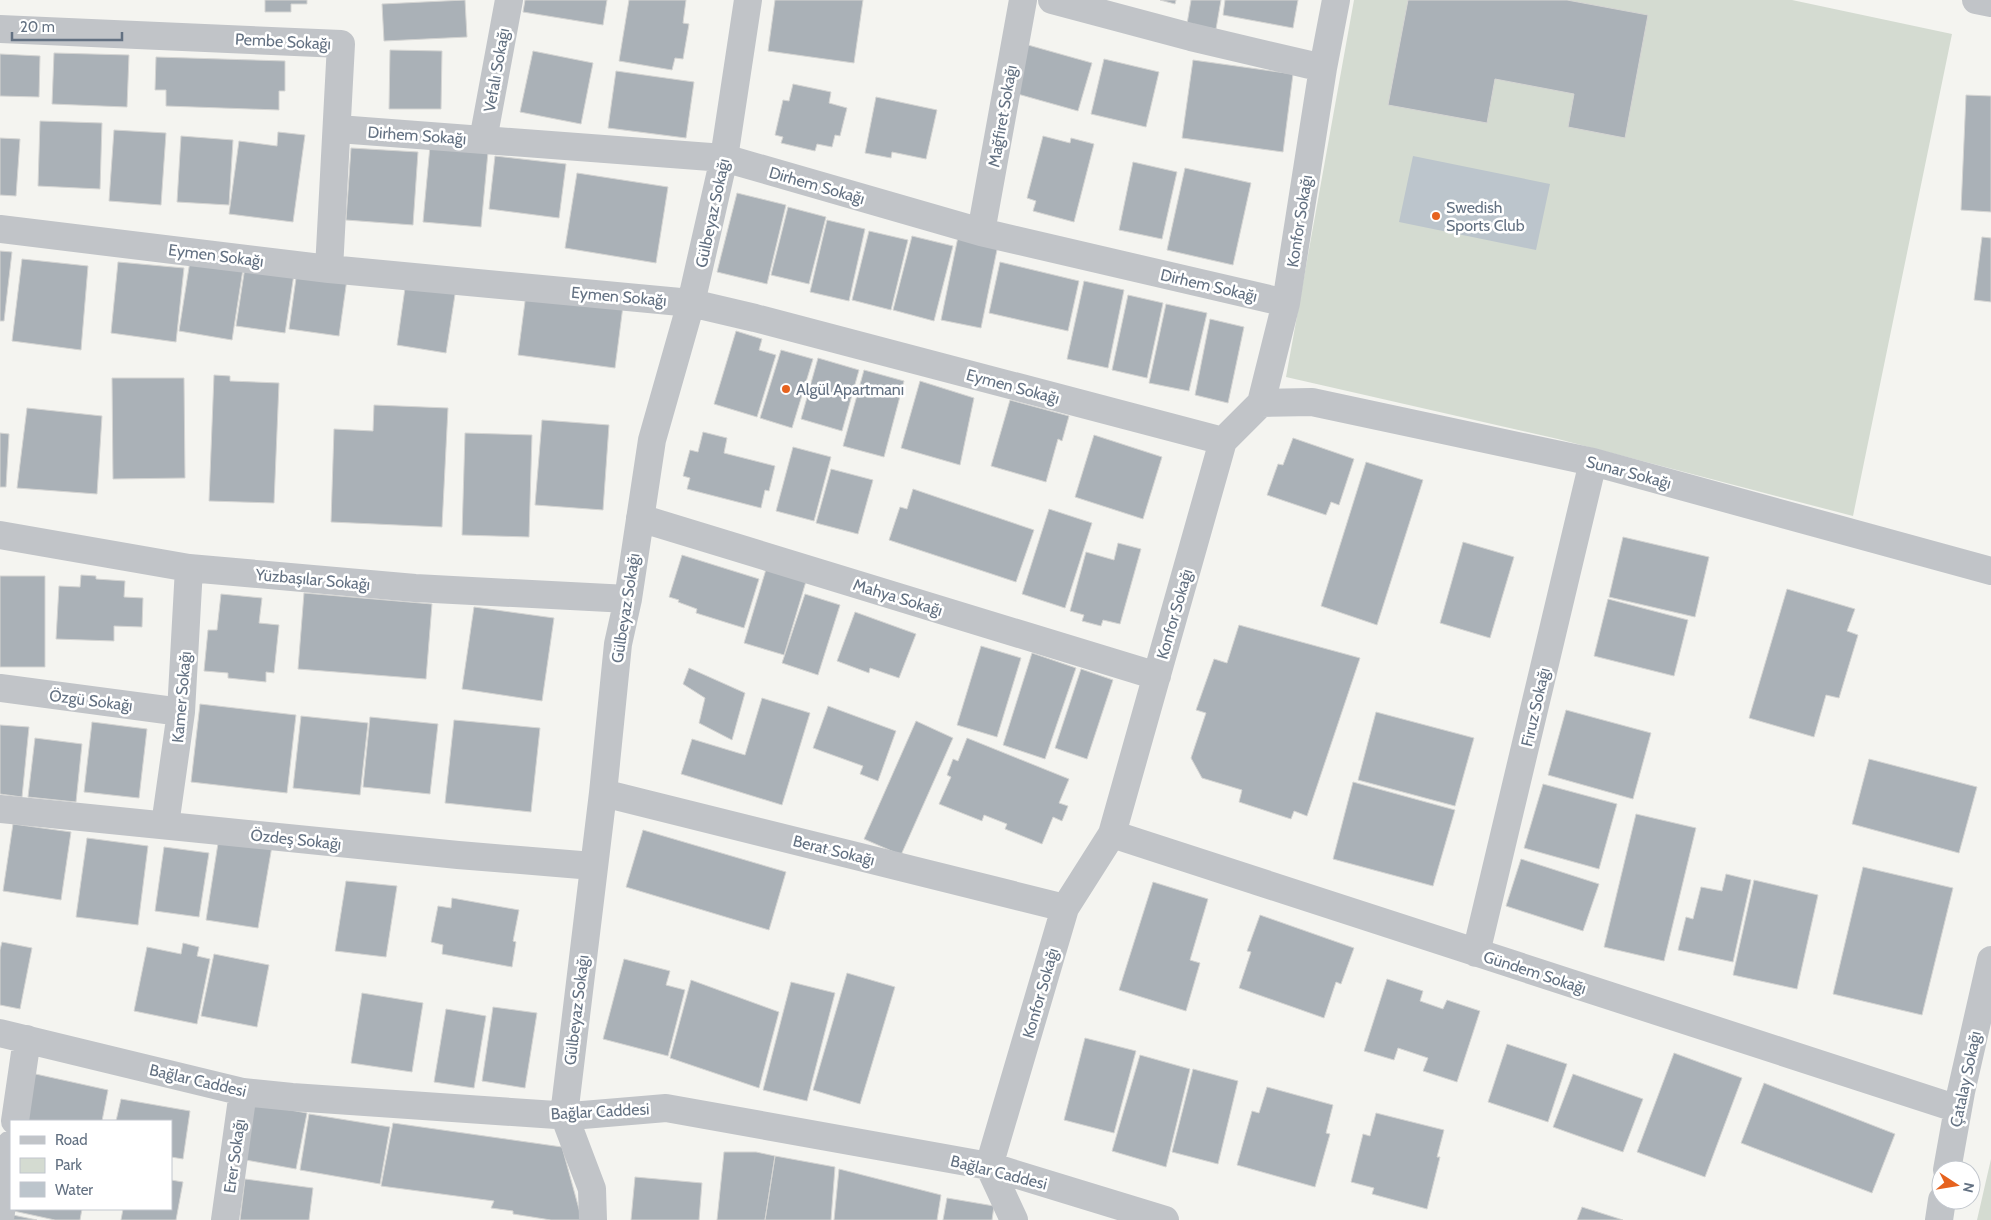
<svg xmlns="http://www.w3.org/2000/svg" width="1991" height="1220" viewBox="0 0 1991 1220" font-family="Cabin,sans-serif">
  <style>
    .green { fill: #d4dbd1 }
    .water { fill: #bcc5cc }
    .building { fill: #aab1b7; stroke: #d5d5d3 }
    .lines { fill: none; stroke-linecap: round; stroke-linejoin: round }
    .minor { stroke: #c1c4c8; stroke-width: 28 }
    .poi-dot { fill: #e6621e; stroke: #fff; stroke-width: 2 }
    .labels { text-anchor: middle; stroke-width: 5; stroke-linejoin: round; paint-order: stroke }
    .street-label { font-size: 16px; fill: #637182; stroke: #fff }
    .poi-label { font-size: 16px; fill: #637182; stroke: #fff; text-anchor: start }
  </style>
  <rect width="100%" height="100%" fill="#f4f4f0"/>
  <path class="green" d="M1354,0H1792L1952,34L1853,516L1558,439L1286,377Z
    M1991,1159V1220H1977Z"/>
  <path class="water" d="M1413,156L1550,184L1536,250L1399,222Z"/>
  <path class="building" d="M265,0H307V4H291V12H265Z
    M465,0L467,37L384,41L382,4Z
    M525,0H607L603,25L523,12Z
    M629,0H686L683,23L689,24L683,59L675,58L672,70L619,61Z
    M775,0H863L854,63L768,51Z
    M1160,0H1176L1175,4Z
    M1191,0H1221L1216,29L1187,24Z
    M1225,0H1298L1293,28L1223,15Z
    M1408,0H1567L1648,15L1625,138L1568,127L1574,94L1495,79L1487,123L1388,105Z
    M1028,45L1092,63L1078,111L1014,93Z
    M390,50L442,51L441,109H389Z
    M533,51L593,63L581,124L520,112Z
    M54,53L129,55L127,107L52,104Z
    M0,54L40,56L39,97L0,96Z
    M156,57L285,61V91H279V110L166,106V90H155Z
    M1104,59L1159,72L1146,127L1091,114Z
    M1193,60L1293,74L1283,152L1182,138Z
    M616,71L694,82L686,138L608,128Z
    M793,84L831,92L829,103L847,108L840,136L835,135L832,147L817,144L815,151L781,143L783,137L775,135L783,100L789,101Z
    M1966,95L1991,96V212L1961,210Z
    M876,97L937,110L926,159L892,152L891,158L865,153Z
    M40,121L102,123L100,189L38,186Z
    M114,130L166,133L161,205L109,201Z
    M278,132L305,135L293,222L229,214L239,141L277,146Z
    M181,136L233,140L229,205L177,202Z
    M1043,136L1070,143L1071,138L1094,144L1074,222L1033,211L1036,201L1027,198Z
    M0,138L20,139L16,196L0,195Z
    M430,146L488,152L481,227L423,222Z
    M351,148L418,152L413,225L346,220Z
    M495,156L566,164L559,218L489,209Z
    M1133,162L1177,172L1162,239L1119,230Z
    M1185,168L1251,183L1233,265L1167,250Z
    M577,173L668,187L656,263L565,248Z
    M737,193L786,205L767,284L717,272Z
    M788,207L826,217L809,284L771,275Z
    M827,220L865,229L849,301L810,292Z
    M869,231L908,240L891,310L852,300Z
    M959,232L999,240L981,328L941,320Z
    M912,236L953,246L934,321L893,310Z
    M1982,237L1991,238V302L1974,300Z
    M0,251L12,252L4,321H0Z
    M22,259L88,266L81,350L12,341Z
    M190,261L243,269L232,340L179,331Z
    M118,262L184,268L176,342L111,333Z
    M1000,262L1079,281L1068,331L989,313Z
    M245,267L294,274L285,333L236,326Z
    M297,271L347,279L339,336L289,329Z
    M406,281L456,288L446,353L397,345Z
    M1084,281L1124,290L1108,368L1067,359Z
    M526,294L623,306L615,368L518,355Z
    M1128,295L1163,303L1147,378L1112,370Z
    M1166,304L1207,313L1189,391L1149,383Z
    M1210,319L1244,327L1228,403L1195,395Z
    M736,331L762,339L759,350L776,355L757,417L714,404Z
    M781,350L813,359L792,428L760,418Z
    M818,358L859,370L842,431L801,419Z
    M864,370L904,381L884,457L843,446Z
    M214,375L230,376V381L279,383L274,503L209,501Z
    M112,378H184L185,478L113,479Z
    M920,381L974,398L960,465L901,448Z
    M1010,400L1069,416L1062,441L1058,439L1046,482L991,466Z
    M374,405L448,408L442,527L331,522L334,429L373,431Z
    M27,408L102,416L97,494L17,488Z
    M542,420L609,425L603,510L535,505Z
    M703,432L727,438L724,453L775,466L769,491L765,490L761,508L687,489L690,478L683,476L690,450L698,452Z
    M0,433L9,434L6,487H0Z
    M465,433L532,435L529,537L462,535Z
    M1094,435L1162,457L1143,519L1075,497Z
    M1293,438L1354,459L1339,505L1331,502L1326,515L1267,495L1278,464L1283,465Z
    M793,447L831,457L814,521L776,511Z
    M1366,462L1423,480L1377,625L1321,606Z
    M831,469L873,480L858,534L816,523Z
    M913,489L1034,530L1016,582L889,540L900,507L907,509Z
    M1049,509L1092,523L1065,608L1022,594Z
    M1623,537L1709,557L1695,617L1609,597Z
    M1463,542L1514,557L1490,638L1440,623Z
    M1118,543L1141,549L1120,624L1103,620L1101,626L1082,621L1084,615L1070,611L1086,552L1114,560Z
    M682,555L759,579L744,628L696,613L697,609L678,602L679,600L669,597Z
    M767,566L807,578L784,655L744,643Z
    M81,575L96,576V579L125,581L124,597L143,598L142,627L114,626V641L56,639L59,586L80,587Z
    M0,576H45V667H0Z
    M1787,589L1855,609L1847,631L1858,635L1839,698L1826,695L1814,737L1749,718Z
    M304,593L432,604L426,679L298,669Z
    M221,594L262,598L259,623L279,625L274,673L266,672V682L228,678V673L204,671L208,630H217Z
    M805,594L840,605L818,675L782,663Z
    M1608,599L1688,620L1674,676L1594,656Z
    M474,607L554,618L542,701L462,689Z
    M855,612L916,634L899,678L870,668L869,673L837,661Z
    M1239,625L1360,658L1307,816L1294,811L1291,819L1239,802L1242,790L1202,778L1191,758L1206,713L1196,710L1214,659L1227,663Z
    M981,646L1021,658L997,737L957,725Z
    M1032,653L1076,668L1045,759L1003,745Z
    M689,668L745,693L732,740L699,723L705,698L683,684Z
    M1081,669L1113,680L1087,759L1055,748Z
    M762,698L810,713L782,805L681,774L692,739L745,755Z
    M200,704L296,715L287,793L191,782Z
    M828,706L896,731L878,781L860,774L863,766L813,748Z
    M1566,710L1651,733L1633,799L1548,775Z
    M1376,712L1474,738L1455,806L1358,780Z
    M301,716L368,723L360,795L293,788Z
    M370,717L438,724L430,794L363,787Z
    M454,720L540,728L531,812L445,803Z
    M916,721L953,738L901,855L864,839Z
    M92,722L147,729L139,798L84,792Z
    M0,725L29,727L22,797L0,794Z
    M35,738L82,744L76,802L28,797Z
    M967,738L1069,779L1059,803L1068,806L1062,821L1053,817L1042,844L1005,829L1007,824L984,815L982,821L939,804L951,777L947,775L953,759L958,761Z
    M1869,759L1977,787L1959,853L1852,824Z
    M1353,782L1455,810L1433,886L1333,859Z
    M1543,784L1617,804L1599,869L1524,848Z
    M1636,814L1696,828L1664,961L1604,947Z
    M13,824L71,832L61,900L3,891Z
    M643,830L786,872L769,930L626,887Z
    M219,837L272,846L258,928L206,920Z
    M87,838L148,846L138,925L76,917Z
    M164,847L209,853L199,917L155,911Z
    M1521,859L1599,884L1583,931L1506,906Z
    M1863,867L1953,888L1922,1015L1833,994Z
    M1726,874L1751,880L1733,962L1678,950L1686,917L1693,919L1701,887L1722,891Z
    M1754,880L1818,895L1797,989L1733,975Z
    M346,881L397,886L386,957L335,951Z
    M1153,882L1208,899L1190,960L1200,963L1186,1011L1119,990Z
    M452,898L519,910L513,941L516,942L512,967L442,954L443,945L431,942L438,906L451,908Z
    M1260,915L1354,948L1341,984L1336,982L1324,1018L1239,988L1251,952L1247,951Z
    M2,942L32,948L20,1009L0,1005V950Z
    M183,943L199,947L197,956L210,959L197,1024L134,1011L147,947L181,954Z
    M214,954L269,965L257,1027L201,1016Z
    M624,959L670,971L666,985L685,990L668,1056L603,1039Z
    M847,973L895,987L860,1104L813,1090Z
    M1387,979L1423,991L1420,1001L1443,1009L1447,1000L1480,1011L1457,1082L1423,1071L1428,1058L1398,1048L1394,1060L1364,1051Z
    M691,980L779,1012L759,1088L670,1058Z
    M791,982L835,993L807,1101L763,1090Z
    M362,993L423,1003L412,1072L351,1063Z
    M493,1007L537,1013L525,1088L482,1081Z
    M446,1009L486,1016L474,1088L434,1082Z
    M1085,1038L1136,1051L1114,1133L1064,1120Z
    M1507,1044L1567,1064L1548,1122L1488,1102Z
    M1674,1053L1742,1078L1705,1177L1637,1152Z
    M1140,1055L1190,1069L1166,1167L1112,1151Z
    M1193,1069L1238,1081L1218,1164L1172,1152Z
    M31,1073L108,1090L102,1121H20Z
    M1573,1074L1643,1099L1623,1152L1553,1127Z
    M1764,1083L1895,1134L1872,1193L1741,1143Z
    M1267,1087L1333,1105L1326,1133L1330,1134L1315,1187L1237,1165L1252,1111L1259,1113Z
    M121,1099L190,1111L183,1159L171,1157V1121H116Z
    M251,1103L307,1113L296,1169L240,1159Z
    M1376,1113L1444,1130L1437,1157H1440L1427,1209L1372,1194L1374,1188L1351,1182L1363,1134L1370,1136Z
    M309,1114L390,1127L380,1184L300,1170Z
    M393,1123L562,1147L582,1220H551L513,1214V1211L491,1208L494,1201L381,1186Z
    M724,1152H756L775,1156L765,1220H717Z
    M775,1156L835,1167L831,1220H765Z
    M839,1169L941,1195L937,1220H834Z
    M635,1177L702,1183L699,1220H631Z
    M245,1179L313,1188L309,1220H240Z
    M171,1180L183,1182L176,1220H121L123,1209H171Z
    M947,1198L994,1206L992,1220H943Z
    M1582,1207L1623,1220H1577Z
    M11,1209H82L80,1220H55L9,1210Z
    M13,1215L37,1220H12Z"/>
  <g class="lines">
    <path class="minor" d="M1052,0L1191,37L1323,68
      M1976,0L1991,3
      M0,29L341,44L329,269
      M338,129L724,158L981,232L1286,303
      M483,140L509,0
      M0,229L329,269L691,303L755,318L1223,441
      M981,232L1023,0
      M1261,403L1312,402L1593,462L1991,571
      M640,518L1157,676
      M0,535L189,568L415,588L628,599
      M0,688L181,712
      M603,793L1065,908
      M0,809L458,855L593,866
      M165,825L181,712L189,568
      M1112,834L1958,1109
      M1476,953L1593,462
      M0,1033L243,1092L292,1097L571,1116L666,1108L989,1166L1165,1220
      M15,1121L27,1039
      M1947,1170L1961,1092L1991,960
      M0,1219L11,1144
      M225,1220L243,1092
      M593,1220L592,1189L564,1115L603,793L618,644L628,599L652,440L691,303L724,158L748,0
      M1014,1220L989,1166L1065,908L1112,834L1223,441L1261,403L1286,303L1323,68L1336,0
      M1939,1220L1942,1200"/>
  </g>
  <g class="poi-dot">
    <circle cx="1436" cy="216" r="5"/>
    <circle cx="786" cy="389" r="5"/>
  </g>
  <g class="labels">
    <g class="street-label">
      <text transform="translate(283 41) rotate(3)" y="6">Pembe Sokağı</text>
      <text transform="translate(496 70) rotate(-80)" y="6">Vefalı Sokağı</text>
      <text transform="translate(1002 116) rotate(-80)" y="6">Mağfiret Sokağı</text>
      <text transform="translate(417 135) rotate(4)" y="6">Dirhem Sokağı</text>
      <text transform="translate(817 185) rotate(16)" y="6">Dirhem Sokağı</text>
      <text transform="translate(712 213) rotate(-78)" y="6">Gülbeyaz Sokağı</text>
      <text transform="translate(1299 221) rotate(-81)" y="6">Konfor Sokağı</text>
      <text transform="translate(216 255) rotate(7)" y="6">Eymen Sokağı</text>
      <text transform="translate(1209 285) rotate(13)" y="6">Dirhem Sokağı</text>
      <text transform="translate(619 296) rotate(5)" y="6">Eymen Sokağı</text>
      <text transform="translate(1013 386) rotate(15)" y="6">Eymen Sokağı</text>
      <text transform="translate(1629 472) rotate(15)" y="6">Sunar Sokağı</text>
      <text transform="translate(313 579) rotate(5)" y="6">Yüzbaşılar Sokağı</text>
      <text transform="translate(898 597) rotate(17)" y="6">Mahya Sokağı</text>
      <text transform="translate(625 608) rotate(-81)" y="6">Gülbeyaz Sokağı</text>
      <text transform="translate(1174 614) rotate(-74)" y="6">Konfor Sokağı</text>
      <text transform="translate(181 697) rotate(-85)" y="6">Kamer Sokağı</text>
      <text transform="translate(91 700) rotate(7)" y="6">Özgü Sokağı</text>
      <text transform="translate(1535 707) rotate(-77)" y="6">Firuz Sokağı</text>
      <text transform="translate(296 839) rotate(6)" y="6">Özdeş Sokağı</text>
      <text transform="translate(834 850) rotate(14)" y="6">Berat Sokağı</text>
      <text transform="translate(1535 972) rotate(18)" y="6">Gündem Sokağı</text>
      <text transform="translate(1040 993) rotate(-74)" y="6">Konfor Sokağı</text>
      <text transform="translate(576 1010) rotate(-83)" y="6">Gülbeyaz Sokağı</text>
      <text transform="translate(1965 1079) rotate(-78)" y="6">Çatalay Sokağı</text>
      <text transform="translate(198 1080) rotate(13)" y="6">Bağlar Caddesi</text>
      <text transform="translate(600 1111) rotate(-3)" y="6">Bağlar Caddesi</text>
      <text transform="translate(234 1156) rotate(-82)" y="6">Erer Sokağı</text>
      <text transform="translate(999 1172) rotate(14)" y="6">Bağlar Caddesi</text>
    </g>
    <g class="poi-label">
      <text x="1446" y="213">Swedish<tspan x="1446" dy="18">Sports Club</tspan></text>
      <text x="796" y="395">Algül Apartmanı</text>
    </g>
  </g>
  <rect x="10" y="1120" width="162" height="90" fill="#ffffff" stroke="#c1c6cd"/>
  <rect x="20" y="1136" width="25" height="8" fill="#c1c4c8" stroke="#c1c6cd"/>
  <text x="55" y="1145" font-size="15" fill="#637182">Road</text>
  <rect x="20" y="1158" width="25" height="15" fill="#d4dbd1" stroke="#c1c6cd"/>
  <text x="55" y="1170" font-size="15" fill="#637182">Park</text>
  <rect x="20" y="1182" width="25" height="15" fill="#bcc5cc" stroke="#c1c6cd"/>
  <text x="55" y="1195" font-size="15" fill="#637182">Water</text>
  <g transform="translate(1956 1185) rotate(102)"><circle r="24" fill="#ffffff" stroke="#c1c6cd"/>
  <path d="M0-4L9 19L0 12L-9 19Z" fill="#e6621e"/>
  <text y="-8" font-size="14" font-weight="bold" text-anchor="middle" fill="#637182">N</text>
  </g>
  <path d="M12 32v8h110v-8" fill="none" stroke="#637182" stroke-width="2.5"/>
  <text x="20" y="32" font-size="15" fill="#637182" stroke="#ffffff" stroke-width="4" paint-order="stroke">20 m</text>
</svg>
